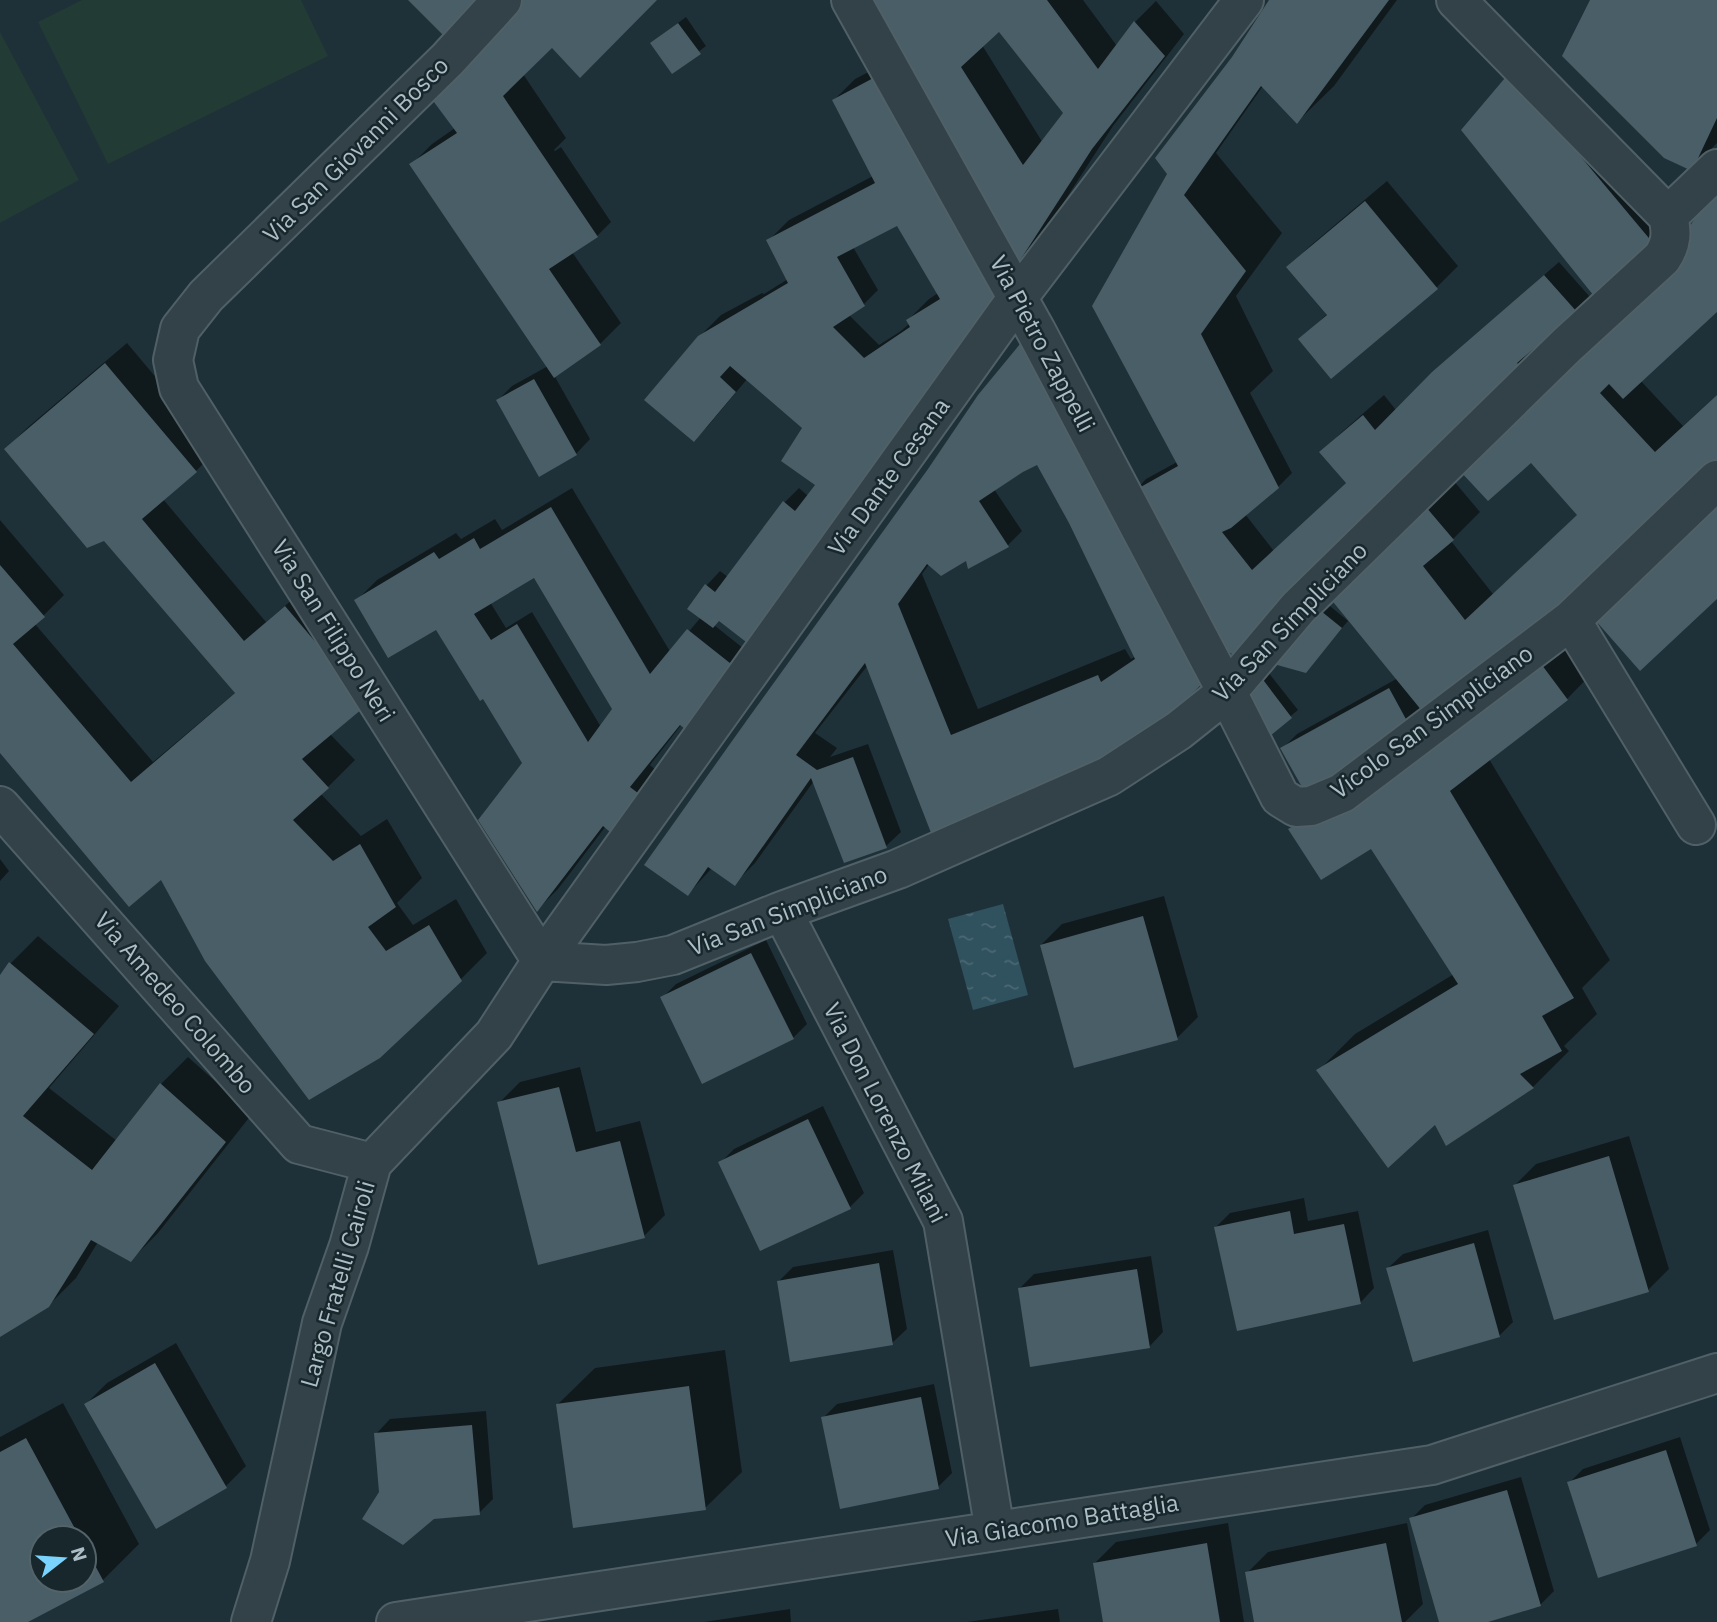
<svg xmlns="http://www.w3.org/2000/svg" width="1717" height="1622" viewBox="0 0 1717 1622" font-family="'IBM Plex Sans',sans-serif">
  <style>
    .pitch { fill: #223b35 }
    .water { fill: url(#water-ripples) }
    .shadow { fill: #0007; fill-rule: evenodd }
    .building { fill: #4a5e67; fill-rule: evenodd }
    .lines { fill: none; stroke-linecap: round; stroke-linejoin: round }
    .street-casing { stroke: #506066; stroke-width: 42 }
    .street { stroke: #324248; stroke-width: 38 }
    .labels { text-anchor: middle; stroke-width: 5; stroke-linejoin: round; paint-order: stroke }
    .street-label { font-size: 24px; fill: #acbdc5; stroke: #18272c }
  </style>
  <defs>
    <pattern id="water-ripples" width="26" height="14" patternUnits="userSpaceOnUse" patternTransform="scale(1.75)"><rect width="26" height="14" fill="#30515e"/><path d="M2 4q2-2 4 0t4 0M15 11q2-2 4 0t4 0" fill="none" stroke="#4b6874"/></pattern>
  </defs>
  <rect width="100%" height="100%" fill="#1f3138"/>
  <path class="pitch" d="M82,0H301L328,56L108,164L38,22Z
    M0,32L79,180L0,223Z"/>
  <path class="water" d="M1003,904L1028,995L973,1010L948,919Z"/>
  <path class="shadow" d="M517,0H655L552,46L523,74L566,138L554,150L555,151L561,147L611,222L597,236L572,252L621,323L600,344L554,375L590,439L576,454L498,400L512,386L548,366L411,165L432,144L455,128Z
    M868,0H1083L1117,46L1135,22L1156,1L1184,34L1113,126L1040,239L1019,260L1027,275L714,625L753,656L682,724L650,765L666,779L606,826L558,889L538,909L524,763L485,699L436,627L356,601L377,580L456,533L461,539L495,519L502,530L572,488L671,653L701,617L706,586L720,571L728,577L785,502L799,488L808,496L818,484L805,428L748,378L708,426L694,440L699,337L721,315L762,293L764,294L788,279L768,241L789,220L873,176L834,100L855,79L903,54ZM999,29L1066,113L1043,143L982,45ZM898,224L938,293L929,299L908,320L910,323L901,331L879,345L849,315L864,304L878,290L853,247ZM534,576L614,709L601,727L532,612L506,628L490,602Z
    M1271,0H1397L1334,86L1297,122L1263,86L1216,153L1282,233L1236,296L1273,371L1250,393L1292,473L1278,487L1245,514L1274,551L1347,482L1321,452L1342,432L1384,395L1396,410L1449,358L1559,262L1590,297L1576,311L1531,348L1538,356L1213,642L936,841L868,665L815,733L837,748L830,757L868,744L901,832L886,846L845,861L814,781L755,863L734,884L712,868L688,894L869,555L979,397L1134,492L1146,479L1177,462L1094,306L1233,58ZM1038,463L1070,522L1136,656L1131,659L1125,649L978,709L922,574L930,563L967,559L970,566L1008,545L1022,531L994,489Z
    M1592,0H1717V143L1692,169Z
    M686,17L706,46L672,72L659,37Z
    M1511,74L1678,227L1657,248Z
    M1387,181L1458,266L1437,287L1331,376L1300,340L1328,313L1289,267L1310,246Z
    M1717,310L1640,380L1683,426L1717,395V474L1570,618L1603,662L1567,699L1489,759L1610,960L1582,988L1597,1014L1564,1046L1569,1051L1533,1087L1447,1144L1436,1122L1319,1070L1355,1034L1454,974L1372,847L1291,829L1305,815L1412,730L1283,748L1297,734L1398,678L1327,592L1448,474L1480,512L1451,541L1493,594L1579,514L1531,460L1461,470Z
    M127,343L217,450L196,471L163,499L266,622L307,587L388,682L330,734L355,760L321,794L361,836L387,819L422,878L397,903L413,925L456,899L487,953L460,980L163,880L0,751V520L64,595L35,624L153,762L236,692L105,539L6,449L27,428Z
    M1324,601L1348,621L1305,671Z
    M1268,672L1298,710L1265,737L1241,706Z
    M0,859L9,871L0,881Z
    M1164,896L1198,1017L1177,1038L1041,945L1062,924Z
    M38,936L119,1006L49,1088L117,1141L161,1084L188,1057L252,1114L158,1233L131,1260L98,1242L76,1278L48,1306L0,1335V978L11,963Z
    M766,940L807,1024L793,1038L662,998L676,984Z
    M580,1067L596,1132L640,1121L665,1215L644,1236L499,1103L520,1082Z
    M823,1106L864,1193L850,1207L720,1163L734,1149Z
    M1629,1136L1669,1269L1648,1290L1515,1185L1536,1164Z
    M1304,1198L1308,1221L1358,1211L1374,1288L1360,1303L1216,1227L1230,1213Z
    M1488,1230L1513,1322L1499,1336L1388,1268L1403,1254Z
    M893,1250L907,1329L892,1343L779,1281L793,1267Z
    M1151,1256L1163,1332L1149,1347L1019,1289L1034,1274Z
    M176,1343L246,1466L225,1487L86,1404L107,1383Z
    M725,1350L742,1472L705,1508L558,1404L595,1368Z
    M934,1384L952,1473L938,1487L823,1418L837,1404Z
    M63,1403L139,1544L103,1580L25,1622H0V1437ZM42,1538H84V1580H42Z
    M486,1411L493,1499L479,1513L381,1492L376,1434L390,1419Z
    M1680,1437L1710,1530L1696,1544L1569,1483L1583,1469Z
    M1521,1477L1554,1591L1540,1605L1481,1622H1441L1411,1519L1425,1505Z
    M1228,1523L1244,1622H1104L1095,1563L1116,1542Z
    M1407,1523L1423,1604L1405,1622H1255L1247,1573L1268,1552Z
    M790,1609L791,1622H704Z
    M1058,1609L1060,1622H967Z"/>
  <path class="building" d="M408,0H489L449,41Z
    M514,0H657L580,78L552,48L503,96L598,237L549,269L601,345L554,378L409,164L457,133L428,94Z
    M866,0H1047L1098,69L1134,21L1165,56L1092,149L1019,262ZM999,32L1063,113L1023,165L961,67Z
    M1269,0H1389L1297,124L1261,86L1184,195L1246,271L1201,334L1279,488L1231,528L1222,532L1252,570L1346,483L1319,452L1363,415L1375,430L1432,372L1544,275L1577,312L1517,363L1525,371L1234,655L1207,641L1130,493L1178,466L1092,306L1167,174L1155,158L1232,57Z
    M1590,0H1717V118L1692,171L1664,158L1562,56Z
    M678,23L701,54L672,74L650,43Z
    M1510,72L1658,249L1598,301L1461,130Z
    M879,75L1007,297L750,645L719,621L713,628L687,609L705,584L715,592L783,501L795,511L815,485L781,461L802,428L730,366L720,377L736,392L694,442L644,400L698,336L788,283L766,240L875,183L832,100ZM897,226L940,299L906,320L910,327L864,358L833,327L865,306L837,257Z
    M1717,184V312L1623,399L1609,384L1600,393L1655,452L1717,395V477L1431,722L1325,592L1420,500L1454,540L1423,566L1465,620L1577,515L1531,463L1488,501L1459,470L1670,257Z
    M1365,201L1438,289L1331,379L1298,339L1327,315L1286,267Z
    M1027,341L1210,676L1137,747L935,843L865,663L796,755L817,770L853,757L887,848L844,863L811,778L735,886L708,867L688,896L644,865L747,720L928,469L978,395L1020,344ZM1037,465L1069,523L1135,659L1101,682L1098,675L951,735L898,604L927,564L941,576L966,561L968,569L1009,547L979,501L1023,472Z
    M105,363L197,472L142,519L244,641L285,606L368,704L302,759L329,788L293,820L333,861L360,844L396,907L368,927L386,951L429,925L462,981L380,1058L309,1100L205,961L161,880L129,907L0,753V565L45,617L13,644L131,782L235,693L104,541L87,548L4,449Z
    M534,379L577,455L539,477L496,400Z
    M1717,490V599L1640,671L1588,612Z
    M551,507L650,674L687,629L740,671L690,733L680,725L630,787L647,800L617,838L603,826L537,912L478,820L522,763L483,699L480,701L436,630L388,658L354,600L434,552L439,559L474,538L480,549ZM534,578L612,709L588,742L517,624L491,640L474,614Z
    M1316,607L1342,628L1306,673L1270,663Z
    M1533,653L1568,700L1450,791L1574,998L1542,1016L1562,1051L1520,1074L1534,1088L1446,1146L1435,1125L1388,1168L1316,1070L1458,984L1371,849L1321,880L1288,829L1339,800Z
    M1261,677L1292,718L1265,740L1238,706Z
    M1389,688L1413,732L1307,796L1280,748Z
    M1143,916L1178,1040L1074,1068L1040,945Z
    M751,953L794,1039L702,1084L660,997Z
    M9,962L94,1034L23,1116L92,1170L160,1083L226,1142L131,1262L91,1240L49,1307L0,1337V975Z
    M559,1087L576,1152L620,1141L645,1238L538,1265L497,1102Z
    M808,1119L851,1209L760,1251L718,1162Z
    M1609,1156L1649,1292L1554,1320L1513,1185Z
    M1290,1211L1294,1234L1344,1224L1361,1304L1237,1331L1214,1227Z
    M1474,1243L1500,1337L1413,1362L1386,1268Z
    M879,1263L893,1345L790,1362L777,1281Z
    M1137,1269L1150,1348L1030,1367L1018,1288Z
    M155,1363L227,1488L156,1529L84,1404Z
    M689,1386L706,1510L573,1528L556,1404Z
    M921,1397L939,1489L840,1509L821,1417Z
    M472,1425L480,1515L434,1519L403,1545L362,1519L379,1492L374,1433Z
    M26,1438L80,1538H42V1580H84V1545L104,1582L28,1622H0V1452Z
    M1666,1450L1697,1546L1598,1578L1567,1482Z
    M1507,1490L1541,1606L1488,1622H1439L1409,1518Z
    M1207,1543L1220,1622H1103L1093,1563Z
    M1386,1543L1402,1622H1254L1245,1572Z"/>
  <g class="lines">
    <g class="street-casing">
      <path id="street" d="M502,0L448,59L206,296L180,329L173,360L179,388L542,961
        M851,0L1036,331L1227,692L1280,797L1296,807L1311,806L1342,793L1571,620L1717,480
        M1456,0L1668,216
        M1668,216L1717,169
        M1571,620L1696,825
        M0,806L299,1144L372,1163
        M782,911L943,1221L995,1531
        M542,961L606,965L637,962L673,955L782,911L898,869L1109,776L1178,731L1227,692L1298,608L1567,345L1662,258C1672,243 1672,232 1668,216
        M251,1622L270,1561L322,1323L349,1246L372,1163L494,1035L542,961L1018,297L1244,0
        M396,1622L1432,1465L1717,1373"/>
    </g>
    <use href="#street" class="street"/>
  </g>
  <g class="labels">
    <g class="street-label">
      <text transform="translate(356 150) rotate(-45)" y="8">Via San Giovanni Bosco</text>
      <text transform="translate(1042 344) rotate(62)" y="8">Via Pietro Zappelli</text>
      <text transform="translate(889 477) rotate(-54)" y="8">Via Dante Cesana</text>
      <text transform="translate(1290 622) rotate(-46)" y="8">Via San Simpliciano</text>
      <text transform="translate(333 631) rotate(58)" y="8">Via San Filippo Neri</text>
      <text transform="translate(1432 722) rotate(-36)" y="8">Vicolo San Simpliciano</text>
      <text transform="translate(788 911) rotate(-21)" y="8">Via San Simpliciano</text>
      <text transform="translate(175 1003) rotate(49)" y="8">Via Amedeo Colombo</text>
      <text transform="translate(885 1113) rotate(63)" y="8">Via Don Lorenzo Milani</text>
      <text transform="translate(338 1284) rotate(-74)" y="8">Largo Fratelli Cairoli</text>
      <text transform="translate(1062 1521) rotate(-9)" y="8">Via Giacomo Battaglia</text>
    </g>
  </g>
  <g transform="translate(63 1559) rotate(73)"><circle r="33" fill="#18272c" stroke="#536369" stroke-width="2"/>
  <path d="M0-5L12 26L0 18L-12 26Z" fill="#7ad3fc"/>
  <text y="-10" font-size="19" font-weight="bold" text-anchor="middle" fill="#acbdc5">N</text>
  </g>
</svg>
